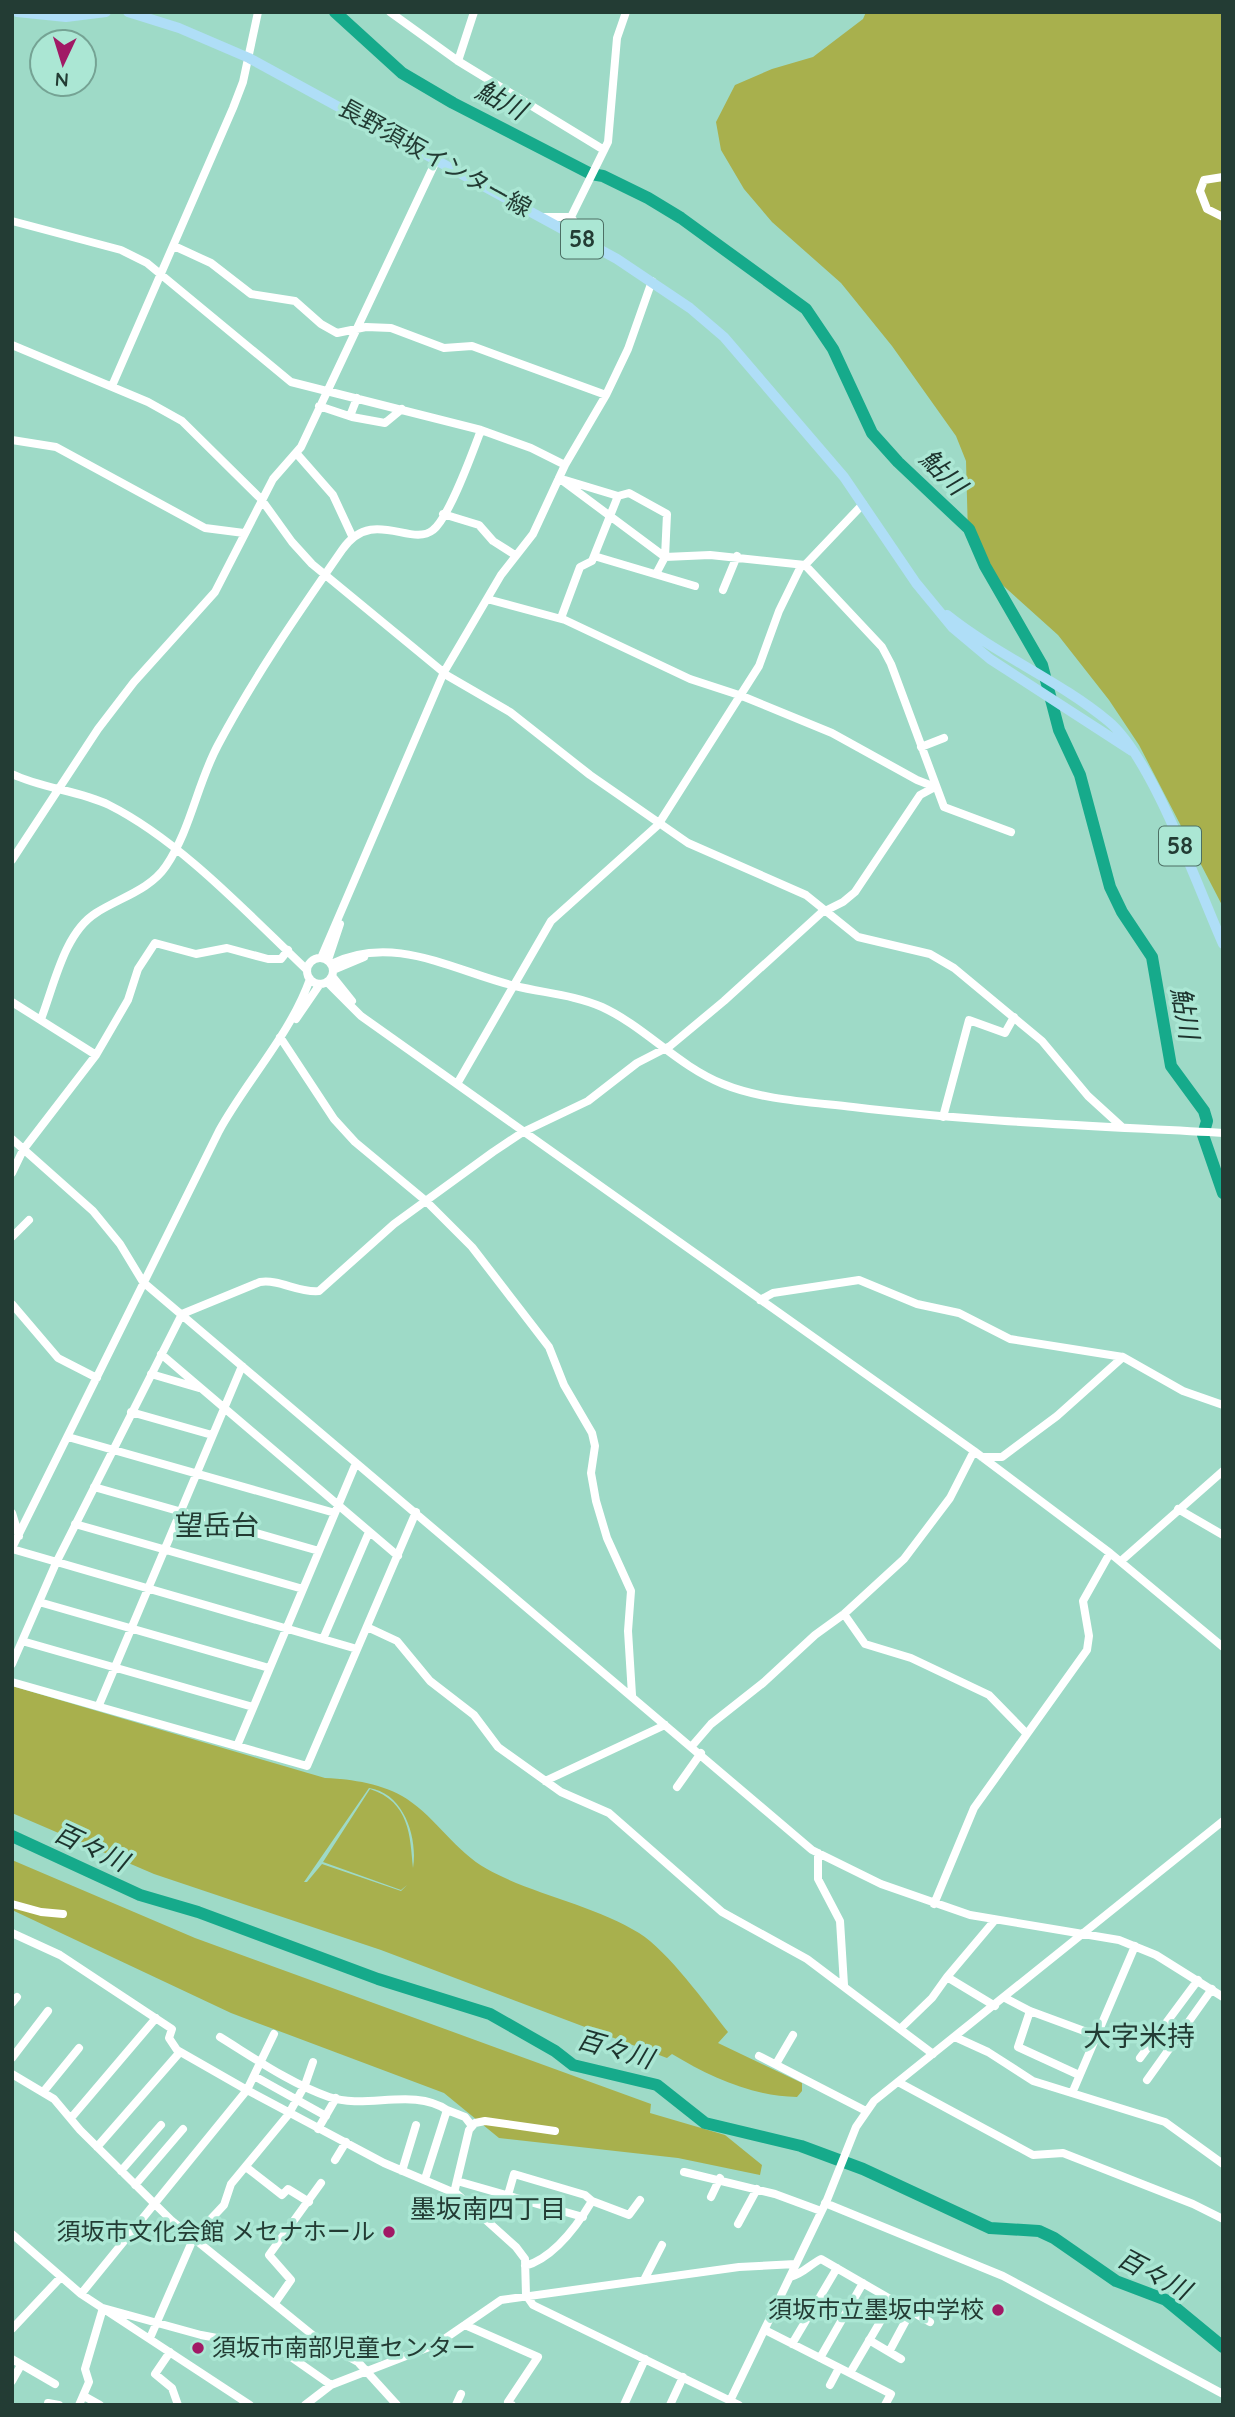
<svg xmlns="http://www.w3.org/2000/svg" width="1235" height="2417" viewBox="0 0 1235 2417" font-family="Quicksand,'Noto Sans JP',sans-serif">
  <style>
    .green { fill: #a8b04d; fill-rule: evenodd }
    .lines { fill: none; stroke-linecap: round; stroke-linejoin: round }
    .river { stroke: #16aa8b; stroke-width: 12 }
    .minor { stroke: #fff; stroke-width: 8 }
    .major { stroke: #afdef7; stroke-width: 10 }
    .poi-dot { fill: #a11965; stroke: #abe7d4; stroke-width: 2.5 }
    .labels { text-anchor: middle; stroke-width: 7; stroke-linejoin: round; paint-order: stroke }
    .shield { fill: #abe7d4; stroke: #4c6f64; stroke-width: 2 }
    .shield-label { font-size: 23px; font-weight: bold; fill: #233c34 }
    .street-label { font-size: 24px; fill: #233c34; stroke: #abe7d4 }
    .poi-label { font-size: 24px; fill: #233c34; stroke: #abe7d4; text-anchor: end }
    .water-label { font-size: 26px; font-style: italic; fill: #1d332d; stroke: #abe7d4 }
    .neighbourhood-label { font-size: 26px; fill: #233c34; stroke: #abe7d4 }
    .quarter-label { font-size: 28px; fill: #233c34; stroke: #abe7d4 }
  </style>
  <rect width="100%" height="100%" fill="#9edac7"/>
  <path class="green" d="M866,12H1223V907L1139,745L1109,700L1058,635L988,572L968,535L966,461L956,436L892,346L841,283L772,222L744,189L721,150L716,122L735,85L772,69L813,57L863,19Z
    M12,1686L325,1778C352,1779 384,1784 407,1799C437,1819 455,1851 487,1869C531,1894 597,1906 639,1933C668,1951 706,2004 728,2032L718,2043L802,2083V2091L797,2097C752,2096 710,2077 672,2054L667,2058L381,1950L154,1874L12,1813ZM369,1788C404,1793 418,1838 413,1868C410,1836 410,1802 370,1789L323,1862L401,1890L407,1885L401,1891L322,1864L307,1882H304Z
    M12,1860L195,1938L651,2104L650,2113L725,2135L762,2165L760,2175L678,2158L499,2138L444,2093L231,2013L12,1910Z"/>
  <g class="lines">
    <path class="river" d="M335,12L402,73L453,103L591,174L603,176L648,198L681,218L806,309L833,349L872,433L898,462L969,529L985,566L1042,665L1059,730L1080,775L1110,887L1122,912L1152,957L1171,1066L1204,1111L1207,1121L1203,1135L1223,1193
      M12,1836L140,1895L198,1912L378,1979L490,2014L555,2051L573,2065L657,2085L705,2123L801,2146L863,2169L990,2228L1039,2231L1054,2238L1116,2281L1166,2300L1223,2347"/>
    <path class="minor" d="M390,12L458,61L604,150
      M458,61L474,12
      M1223,177L1204,180L1200,191L1207,209L1223,217
      M541,217H571
      M12,221L121,250L147,263L291,382L481,430L531,448L565,465
      M588,242L571,217L608,142L617,38L626,12
      M174,246L211,263L251,294L295,301L321,324L337,333L366,327L391,328L444,348L472,346L606,395
      M12,345L148,402L182,421L261,499L292,542L312,564L448,676L510,712L590,775L688,843L806,895L858,937L930,954L954,968L1042,1041L1088,1096L1122,1127
      M112,386L233,108L243,82L258,12
      M319,406L352,417L385,423L402,409
      M350,416L357,398
      M12,440L56,447L205,528L244,533
      M297,454L333,495L353,538
      M559,478L665,557L710,555L805,565L863,504
      M618,496L629,493L667,514L665,557L656,574
      M443,514L479,525L493,541L515,555
      M594,556L695,586
      M805,565L882,647L891,664L944,807L1011,832
      M723,590L737,556
      M487,599L565,620L690,679L742,696L832,733L917,780L935,787
      M561,618L580,567L592,561L618,496L565,480
      M921,747L944,738
      M12,774C43,789 78,790 109,805C181,841 250,916 307,970
      M12,860L98,729L134,682L215,592L273,479L301,447L436,161
      M321,958L444,672L501,575L533,534L565,465L606,395L628,349L652,281
      M307 971a13 13 0 1 1 26 0a13 13 0 1 1-26 0Z
      M328,960L340,924
      M331,964C394,933 454,971 515,986C544,993 575,995 602,1007C645,1027 678,1066 723,1084C762,1100 811,1102 853,1107C976,1122 1099,1126 1223,1133
      M333,970L364,957
      M332,976L352,1001
      M327,982L361,1016L974,1451L1110,1553L1223,1647
      M12,1002L96,1055
      M41,1019C54,986 64,933 96,913C119,898 150,890 166,866C191,829 197,784 218,745C254,677 299,612 342,550C372,506 411,548 433,530C449,518 473,451 481,430
      M296,1019L320,984
      M280,1037L334,1119L355,1142L426,1201L472,1247L549,1347L564,1385L592,1433L595,1446L591,1473L596,1501L607,1538L631,1591L628,1631L632,1695
      M457,1084L551,921L658,825L759,666L779,611L801,566
      M943,1117L969,1020L1005,1033L1014,1017
      M12,1139L93,1211L120,1244L143,1282L812,1850L881,1884L970,1915L1119,1940L1156,1955L1223,1997
      M12,1173L23,1150L96,1055L128,1000L138,969L155,943L196,954L227,948L268,959H281L288,950
      M12,1237L29,1220
      M760,1300L773,1293L859,1280L917,1304L959,1313L1010,1339L1123,1357L1183,1391L1223,1405
      M12,1304L58,1358L97,1378
      M161,1354L398,1556
      M151,1374L199,1388
      M131,1412L212,1435
      M68,1437L335,1513
      M982,1457H1002L1057,1416L1123,1357
      M94,1487L319,1551
      M1178,1509L1223,1535
      M12,1513L19,1536
      M75,1524L303,1589
      M12,1548L219,1131C247,1080 290,1035 310,979
      M12,1549L357,1649
      M1121,1561L1223,1471
      M39,1602L269,1668
      M844,1614L865,1644L911,1658L989,1695L1026,1733
      M367,1627L397,1641L430,1681L474,1715L498,1747L561,1792L609,1813L722,1912L807,1959L933,2054
      M323,1639L369,1532
      M22,1641L253,1707
      M12,1664L56,1563L182,1314L260,1282C280,1279 298,1293 319,1291L394,1224L493,1152L523,1132L588,1101L637,1063L670,1046L724,1001L821,913L843,902L855,892L920,795L935,787
      M12,1682L307,1766L416,1512
      M99,1705L242,1366
      M237,1746L356,1463
      M692,1746L711,1724L763,1683L815,1635L844,1614L904,1559L950,1498L974,1451
      M545,1781L665,1725
      M677,1787L701,1753
      M818,1853V1879L840,1921L844,1985
      M12,1904L41,1912L63,1914
      M934,1904L974,1808L1087,1650L1089,1636L1083,1601L1110,1553
      M995,1920L947,1977L995,2006
      M12,1933L60,1955L172,2029L169,2038L177,2050L247,2090L81,2294
      M1005,1998L1030,2011L1095,2035
      M12,2003L17,1997
      M1030,2011L1018,2047L1079,2075
      M901,2028L932,1998L947,1977
      M274,2034L247,2090L384,2163L457,2194L516,2247L525,2259L526,2295L533,2305L739,2405
      M220,2037C254,2058 291,2084 329,2097C366,2110 413,2087 447,2110L425,2179
      M955,2037L988,2052L1033,2081L1165,2122L1223,2164
      M759,2056L866,2111
      M12,2058L48,2011
      M1140,2058L1198,1980
      M776,2064L793,2035
      M12,2074L54,2099L80,2130L171,2220L320,2341L358,2362L397,2405
      M254,2076L326,2116
      M1147,2080L1212,1989
      M898,2082L1033,2155L1063,2153L1193,2204L1223,2219
      M44,2091L79,2048
      M1073,2091L1135,1946
      M447,2110L465,2117L472,2126
      M71,2118L156,2018
      M318,2129L336,2098
      M97,2147L180,2052
      M335,2160L346,2142
      M246,2167L282,2195L288,2189L309,2202
      M121,2171L161,2125
      M402,2171L416,2125
      M684,2172L775,2194L821,2211
      M457,2181L583,2217
      M135,2185L183,2129
      M454,2193L469,2130L475,2123L485,2121L555,2131
      M508,2195L514,2174L585,2195L592,2201
      M711,2197L720,2178
      M825,2203L1003,2276L1223,2394
      M738,2224L757,2189
      M12,2234L81,2294L250,2405
      M525,2266C553,2258 577,2226 592,2201L629,2215L640,2200
      M790,2277C803,2274 809,2265 821,2259L930,2322
      M644,2280L662,2245
      M275,2303L291,2280L269,2255L321,2183
      M465,2325L538,2357L508,2402L512,2405
      M12,2329L61,2277
      M765,2330L891,2394L885,2405
      M150,2338L194,2237L224,2205L231,2184L288,2115L305,2085L313,2062
      M869,2340L901,2359
      M792,2344L837,2268
      M170,2352L155,2374L172,2388L178,2405
      M889,2352L911,2311
      M820,2358L863,2283
      M12,2359L55,2384
      M850,2373L893,2300
      M12,2381L21,2365
      M830,2385L839,2368
      M84,2396L100,2405
      M48,2403L59,2405
      M79,2405L89,2382L85,2369L103,2308L201,2335L281,2350L331,2385
      M305,2405L331,2385L437,2344L501,2300L739,2267L796,2264
      M456,2405L461,2394
      M624,2405L645,2359
      M670,2405L683,2377
      M728,2405L827,2200L856,2127L874,2101L1223,1821"/>
    <path class="major" d="M17,12L66,17L106,12
      M128,12L179,28L249,58L617,259L690,308L724,337L844,477L916,583L953,628L990,659L1132,751
      M947,615C997,655 1060,681 1108,721C1152,757 1198,888 1223,944"/>
  </g>
  <g class="poi-dot">
    <circle cx="389" cy="2232" r="7"/>
    <circle cx="998" cy="2310" r="7"/>
    <circle cx="198" cy="2348" r="7"/>
  </g>
  <g class="labels">
    <g class="shield">
      <rect x="561" y="219.5" width="42" height="39" rx="5"/>
      <rect x="1159" y="826.5" width="42" height="39" rx="5"/>
    </g>
    <g class="shield-label">
      <text x="582" y="247">58</text>
      <text x="1180" y="854">58</text>
    </g>
    <g class="street-label">
      <text transform="translate(435 158) rotate(29)" y="8">長野須坂インター線</text>
    </g>
    <g class="poi-label">
      <text x="375" y="2240">須坂市文化会館 メセナホール</text>
      <text x="984" y="2318">須坂市立墨坂中学校</text>
      <text x="212" y="2356" text-anchor="start">須坂市南部児童センター</text>
    </g>
    <g class="water-label">
      <text transform="translate(501 100) rotate(28)" y="9">鮎川</text>
      <text transform="translate(943 472) rotate(45)" y="9">鮎川</text>
      <text transform="translate(1185 1013) rotate(80)" y="9">鮎川</text>
      <text transform="translate(91 1847) rotate(25)" y="9">百々川</text>
      <text transform="translate(615 2049) rotate(16)" y="9">百々川</text>
      <text transform="translate(1154 2274) rotate(28)" y="9">百々川</text>
    </g>
    <g class="neighbourhood-label">
      <text x="488" y="2218">墨坂南四丁目</text>
    </g>
    <g class="quarter-label">
      <text x="217" y="1535">望岳台</text>
      <text x="1139" y="2046">大字米持</text>
    </g>
  </g>
  <rect width="1235" height="2417" fill="none" stroke="#233c34" stroke-width="28"/>
  <g transform="translate(63 63) rotate(184)"><circle r="33" fill="#abe7d4" stroke="#75a394" stroke-width="2"/>
  <path d="M0-5L12 26L0 18L-12 26Z" fill="#a11965"/>
  <text y="-10" font-size="19" font-weight="bold" text-anchor="middle" fill="#233c34">N</text>
  </g>
</svg>
